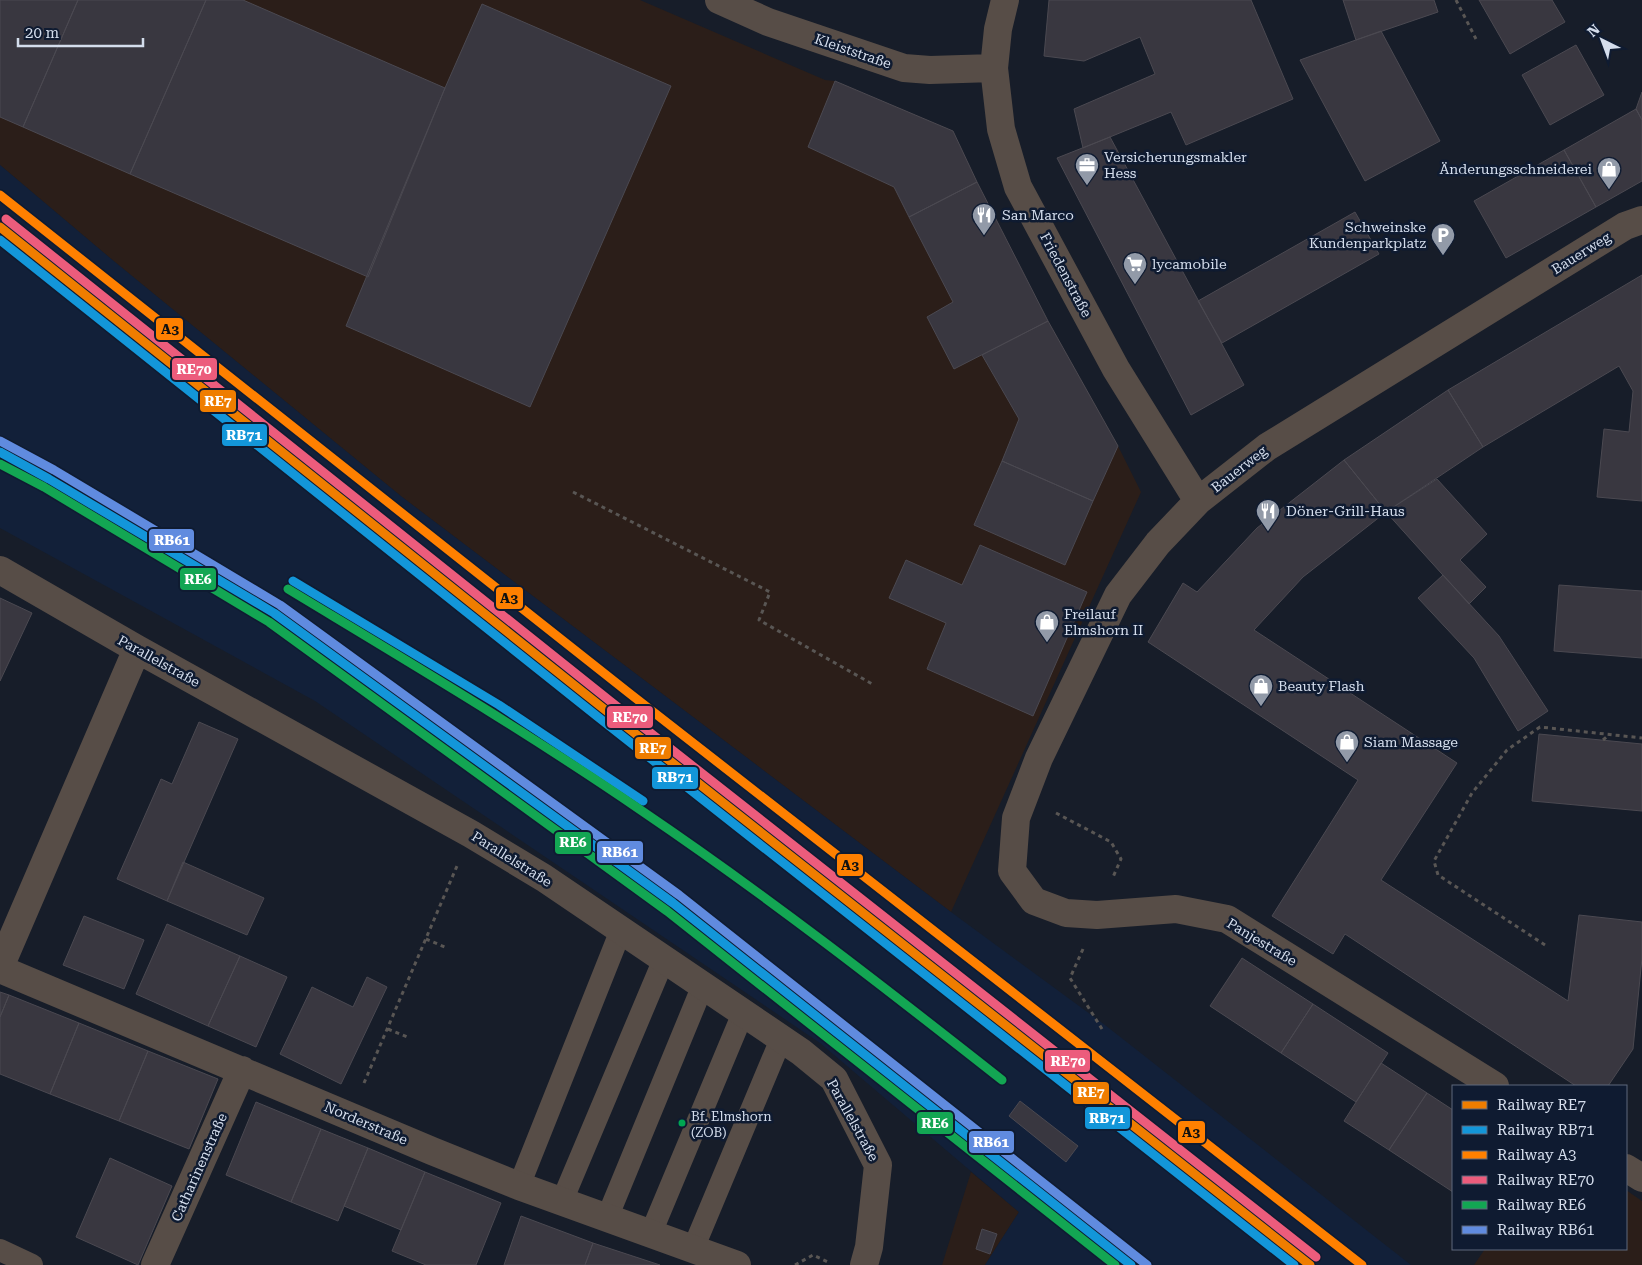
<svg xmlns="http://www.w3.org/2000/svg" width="1642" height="1265" viewBox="0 0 1642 1265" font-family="'Roboto Serif',serif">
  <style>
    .commercial { fill: #2b1e19 }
    .built { fill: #122039 }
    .building { fill: #393740; stroke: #4b4951 }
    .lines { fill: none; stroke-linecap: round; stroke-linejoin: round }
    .path { stroke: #595654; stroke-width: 3; stroke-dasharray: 4 4; stroke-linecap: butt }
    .service { stroke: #574d47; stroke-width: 22 }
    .minor { stroke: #574d47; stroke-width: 28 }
    .rail-1-casing { stroke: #0f1b31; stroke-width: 12 }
    .rail-2-casing { stroke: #0f1b31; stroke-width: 12 }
    .rail-3-casing { stroke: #0f1b31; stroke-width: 12 }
    .rail-4-casing { stroke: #0f1b31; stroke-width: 12 }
    .rail-5-casing { stroke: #0f1b31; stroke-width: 12 }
    .rail-6-casing { stroke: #0f1b31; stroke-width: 12 }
    .rail-1 { stroke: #ef7d00; stroke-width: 9 }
    .rail-2 { stroke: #1396d9; stroke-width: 9 }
    .rail-3 { stroke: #ff8000; stroke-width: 9 }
    .rail-4 { stroke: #ec5c7c; stroke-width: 9 }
    .rail-5 { stroke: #13a653; stroke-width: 9 }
    .rail-6 { stroke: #608bdf; stroke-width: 9 }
    .bus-dot { fill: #00a651; stroke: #0f1b31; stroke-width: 2 }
    .labels { text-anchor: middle; stroke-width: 5; stroke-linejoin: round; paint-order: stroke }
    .bus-label { font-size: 13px; fill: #d4ddec; stroke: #0f1b31; text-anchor: start }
    .street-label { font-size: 14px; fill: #d4ddec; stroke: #0f1b31 }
    .poi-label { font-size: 14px; fill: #d4ddec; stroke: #0f1b31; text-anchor: start }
    .line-badge { stroke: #0f1b31; stroke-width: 2 }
    .badge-label { font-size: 14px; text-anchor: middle; font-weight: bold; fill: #fff }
    .pale-badge-label { font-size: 14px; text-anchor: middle; font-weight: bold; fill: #111 }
  </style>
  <rect width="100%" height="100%" fill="#171d29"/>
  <path class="commercial" d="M0,0H640L825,80L835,81L953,131L977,182L1048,321L1118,446L1141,492L951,912L402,497L110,258L0,165Z
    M971,1172L1019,1212L985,1265H942Z
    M1626,1190L1642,1201V1265H1474L1485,1249H1626Z"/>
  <path class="built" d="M0,165L110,258L402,497L951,912L1105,1025L1411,1265H985L1019,1212L820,1043L315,701L0,528Z"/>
  <path class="building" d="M0,0H78L23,127L0,117Z
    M78,0H206L130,174L23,127Z
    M206,0H243L445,88L368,277L130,174Z
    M1049,0H1251L1293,99L1186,145L1171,112L1083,148L1074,109L1155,74L1140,37L1084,61L1044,56Z
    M1343,0H1434L1438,12L1356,40Z
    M1479,0H1552L1565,22L1510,54Z
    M482,4L671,86L530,407L346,326L445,88Z
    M1381,31L1440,141L1365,181L1300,60Z
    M1576,45L1604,95L1550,125L1522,75Z
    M835,81L953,131L977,182L909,217L894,187L808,147Z
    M1642,92V120L1636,109Z
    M1636,109L1642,120V181L1596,207L1564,150Z
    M1110,137L1244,385L1191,415L1057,158Z
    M1564,150L1596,207L1506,258L1474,201Z
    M977,182L1048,321L954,369L927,317L953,302L909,217Z
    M1355,212L1379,254L1222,343L1198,301Z
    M1642,275V501L1597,497L1604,429L1629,432L1633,391L1619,366L1483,447L1448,390Z
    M1048,321L1118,446L1093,501L1002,461L1019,419L982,355Z
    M1448,390L1483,447L1386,512L1344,460Z
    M1344,460L1386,512L1303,577L1254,630L1457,763L1381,880L1568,1001L1579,915L1642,922V958L1633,1049L1608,1086H1576L1345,934L1333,954L1272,916L1358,780L1148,642L1183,583L1197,592L1257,528Z
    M1002,461L1093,501L1065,565L974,525Z
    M1437,479L1487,534L1460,560L1486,587L1469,604L1386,512Z
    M980,545L1087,592L1033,716L927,669L946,623L889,598L906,560L962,585Z
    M1443,575L1499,636L1548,711L1518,731L1474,658L1418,598Z
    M1559,585L1642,591V658L1554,651Z
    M0,598L32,613L0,681Z
    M199,722L238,739L167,901L117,879L161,779L172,784Z
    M1539,734L1642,744V811L1532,801Z
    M183,862L264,898L247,935L167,901Z
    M84,916L144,940L124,989L63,965Z
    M167,924L240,956L208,1026L136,994Z
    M240,956L287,977L256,1047L208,1026Z
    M1242,958L1313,1004L1281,1053L1210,1006Z
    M367,977L387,987L341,1084L280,1054L312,987L353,1007Z
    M0,992L9,995L0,1017Z
    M9,995L79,1023L50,1094L0,1074V1017Z
    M1313,1004L1388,1053L1356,1102L1281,1053Z
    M79,1023L148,1051L119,1121L50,1094Z
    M148,1051L218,1079L189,1149L119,1121Z
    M1381,1063L1427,1093L1389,1150L1344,1121Z
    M1427,1093L1453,1110V1192L1389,1150Z
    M1020,1101L1078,1146L1066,1162L1009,1116Z
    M256,1102L321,1129L291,1202L226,1175Z
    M321,1129L368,1148L338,1221L291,1202Z
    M368,1148L425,1172L401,1230L344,1206Z
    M110,1158L172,1186L138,1265L76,1237Z
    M425,1172L501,1203L476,1265H426L392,1251Z
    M521,1216L593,1243L585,1265H504Z
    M982,1229L997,1234L990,1254L976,1249Z
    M593,1243L660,1265H585Z"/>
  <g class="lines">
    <path class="path" d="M1456,0L1476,39
      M573,492L770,592L759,620L874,685
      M1603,740L1610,734
      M1056,813L1111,842L1121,859L1113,877
      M426,939L447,948
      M1545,945L1438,875L1434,861L1472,793L1507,750L1540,727L1642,738
      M1083,949L1070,978L1102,1029
      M388,1029L410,1038
      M364,1083L457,866
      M795,1265L813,1255L828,1262"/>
    <path class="service" d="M519,1186L621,930
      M562,1201L664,959
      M607,1218L703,985
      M651,1233L743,1013
      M693,1249L781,1039
      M0,1250L32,1265"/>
    <path class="minor" d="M719,0L768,22L904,68L930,70L994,68
      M1005,0L998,29L994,68L1001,129L1018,187L1116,369L1198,501
      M0,570L137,649L471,834L544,878L801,1052L834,1079L878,1165L869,1247L864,1265
      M0,967L137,649
      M0,969L432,1151L519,1186L737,1265
      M1495,1086L1227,919L1176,909L1097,915L1066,913L1034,901L1012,871L1016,818L1039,758L1118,595L1158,543L1198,501L1267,447L1625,226L1642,220
      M1626,1168L1642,1178
      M155,1265L242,1070"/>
    <g class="rail-1-casing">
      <path id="rail-1" d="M0,227L604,709L1310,1265"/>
    </g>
    <g class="rail-2-casing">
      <path id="rail-2" d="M0,240L598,717L1294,1265
        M0,452L49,479L274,613L673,903L1131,1265
        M293,581L499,705L643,801"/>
    </g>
    <g class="rail-3-casing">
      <path id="rail-3" d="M0,195L629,693L1362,1265"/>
    </g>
    <g class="rail-4-casing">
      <path id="rail-4" d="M6,219L610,701L1316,1257"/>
    </g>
    <g class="rail-5-casing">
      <path id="rail-5" d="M0,464L44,487L269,622L667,911L1115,1265
        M288,589C407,661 527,732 642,811C766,895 884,987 1002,1080"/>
    </g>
    <g class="rail-6-casing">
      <path id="rail-6" d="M0,441L54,470L280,605L679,895L1147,1265"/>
    </g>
    <use href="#rail-1" class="rail-1"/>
    <use href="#rail-2" class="rail-2"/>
    <use href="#rail-3" class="rail-3"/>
    <use href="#rail-4" class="rail-4"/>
    <use href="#rail-5" class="rail-5"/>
    <use href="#rail-6" class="rail-6"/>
  </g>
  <defs>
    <g id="office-pin" transform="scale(1.25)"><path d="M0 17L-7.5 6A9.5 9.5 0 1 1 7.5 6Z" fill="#929aa8" stroke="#0f1b31"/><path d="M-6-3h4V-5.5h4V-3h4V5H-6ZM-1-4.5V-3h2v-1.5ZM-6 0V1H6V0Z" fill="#fff"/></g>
    <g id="shop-pin" transform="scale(1.25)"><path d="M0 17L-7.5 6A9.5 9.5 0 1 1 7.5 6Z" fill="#929aa8" stroke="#0f1b31"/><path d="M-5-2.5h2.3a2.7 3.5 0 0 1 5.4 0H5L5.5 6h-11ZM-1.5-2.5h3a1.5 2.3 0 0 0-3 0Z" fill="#fff"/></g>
    <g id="restaurant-pin" transform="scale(1.25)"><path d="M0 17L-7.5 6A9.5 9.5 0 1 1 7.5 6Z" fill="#929aa8" stroke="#0f1b31"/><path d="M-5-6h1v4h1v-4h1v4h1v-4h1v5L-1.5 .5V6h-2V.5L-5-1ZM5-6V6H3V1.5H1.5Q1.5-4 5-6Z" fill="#fff"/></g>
    <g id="parking-pin" transform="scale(1.25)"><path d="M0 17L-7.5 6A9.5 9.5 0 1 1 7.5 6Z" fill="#929aa8" stroke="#0f1b31"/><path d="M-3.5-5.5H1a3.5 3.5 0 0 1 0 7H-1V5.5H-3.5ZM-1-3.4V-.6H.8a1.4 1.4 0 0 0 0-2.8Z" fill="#fff"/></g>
    <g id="supermarket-pin" transform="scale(1.25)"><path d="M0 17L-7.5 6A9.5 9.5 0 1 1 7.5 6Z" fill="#929aa8" stroke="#0f1b31"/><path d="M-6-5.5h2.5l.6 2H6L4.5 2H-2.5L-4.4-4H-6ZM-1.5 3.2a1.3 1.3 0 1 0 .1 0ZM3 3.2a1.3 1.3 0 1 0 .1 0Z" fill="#fff"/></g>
  </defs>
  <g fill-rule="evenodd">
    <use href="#office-pin" x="1087" y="165"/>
    <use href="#shop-pin" x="1609" y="169"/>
    <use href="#restaurant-pin" x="984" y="215"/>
    <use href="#parking-pin" x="1443" y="235"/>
    <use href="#supermarket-pin" x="1135" y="264"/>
    <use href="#restaurant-pin" x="1268" y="511"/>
    <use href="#shop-pin" x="1047" y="622"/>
    <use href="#shop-pin" x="1261" y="686"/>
    <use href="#shop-pin" x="1347" y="742"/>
  </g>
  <circle class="bus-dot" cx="682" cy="1123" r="4.5"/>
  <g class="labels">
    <g class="bus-label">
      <text x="691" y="1121">Bf. Elmshorn<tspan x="691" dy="16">(ZOB)</tspan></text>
    </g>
    <g class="street-label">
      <text transform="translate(853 51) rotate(19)" y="5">Kleiststraße</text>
      <text transform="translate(1581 253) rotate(-32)" y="5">Bauerweg</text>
      <text transform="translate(1066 275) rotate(62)" y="5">Friedenstraße</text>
      <text transform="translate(1239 469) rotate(-38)" y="5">Bauerweg</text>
      <text transform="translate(159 661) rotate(29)" y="5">Parallelstraße</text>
      <text transform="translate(512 859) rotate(32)" y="5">Parallelstraße</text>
      <text transform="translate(1262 942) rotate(31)" y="5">Panjestraße</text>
      <text transform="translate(853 1120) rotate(61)" y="5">Parallelstraße</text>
      <text transform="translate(366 1123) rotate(23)" y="5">Norderstraße</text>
      <text transform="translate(199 1167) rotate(-66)" y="5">Catharinenstraße</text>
    </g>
    <g class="poi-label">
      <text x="1104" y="162">Versicherungsmakler<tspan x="1104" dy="16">Hess</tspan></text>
      <text x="1592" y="174" text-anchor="end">Änderungsschneiderei</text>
      <text x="1002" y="220">San Marco</text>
      <text x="1426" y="232" text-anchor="end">Schweinske<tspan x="1426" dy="16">Kundenparkplatz</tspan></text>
      <text x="1152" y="269">lycamobile</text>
      <text x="1286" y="516">Döner-Grill-Haus</text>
      <text x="1064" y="619">Freilauf<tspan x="1064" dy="16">Elmshorn II</tspan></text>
      <text x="1278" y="691">Beauty Flash</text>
      <text x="1364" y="747">Siam Massage</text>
    </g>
  </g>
  <g class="line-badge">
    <rect x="155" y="317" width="29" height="24" rx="5" fill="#ff8000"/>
    <rect x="171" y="357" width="47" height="24" rx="5" fill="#ec5c7c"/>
    <rect x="199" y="389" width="38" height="24" rx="5" fill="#ef7d00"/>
    <rect x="221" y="423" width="47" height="24" rx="5" fill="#1396d9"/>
    <rect x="148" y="528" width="47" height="24" rx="5" fill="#608bdf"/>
    <rect x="179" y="567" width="38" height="24" rx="5" fill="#13a653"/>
    <rect x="495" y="586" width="29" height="24" rx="5" fill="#ff8000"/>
    <rect x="606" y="705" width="48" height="24" rx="5" fill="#ec5c7c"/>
    <rect x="634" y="736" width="38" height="24" rx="5" fill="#ef7d00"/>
    <rect x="651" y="766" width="48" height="24" rx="5" fill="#1396d9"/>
    <rect x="554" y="831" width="38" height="24" rx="5" fill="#13a653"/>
    <rect x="596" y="840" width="48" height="24" rx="5" fill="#608bdf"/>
    <rect x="836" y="853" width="28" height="24" rx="5" fill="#ff8000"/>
    <rect x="1044" y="1049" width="47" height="24" rx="5" fill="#ec5c7c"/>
    <rect x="1072" y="1081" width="38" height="24" rx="5" fill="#ef7d00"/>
    <rect x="1084" y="1106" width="47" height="24" rx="5" fill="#1396d9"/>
    <rect x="916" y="1111" width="38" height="24" rx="5" fill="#13a653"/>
    <rect x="1177" y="1120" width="29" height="24" rx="5" fill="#ff8000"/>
    <rect x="968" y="1130" width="47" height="24" rx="5" fill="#608bdf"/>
  </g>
  <g class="badge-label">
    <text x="194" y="374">RE70</text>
    <text x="218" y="406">RE7</text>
    <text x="244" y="440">RB71</text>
    <text x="172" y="545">RB61</text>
    <text x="198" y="584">RE6</text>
    <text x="630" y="722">RE70</text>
    <text x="653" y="753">RE7</text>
    <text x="675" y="782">RB71</text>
    <text x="573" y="847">RE6</text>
    <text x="620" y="857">RB61</text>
    <text x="1068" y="1066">RE70</text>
    <text x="1091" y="1097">RE7</text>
    <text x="1107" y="1123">RB71</text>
    <text x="935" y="1128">RE6</text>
    <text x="991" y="1147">RB61</text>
  </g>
  <g class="pale-badge-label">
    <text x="170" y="334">A3</text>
    <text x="509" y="603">A3</text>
    <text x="850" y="870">A3</text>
    <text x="1191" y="1137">A3</text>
  </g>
  <rect x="1452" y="1085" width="175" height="165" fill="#0f1b31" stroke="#5e697c"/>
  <rect x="1462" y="1101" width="25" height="8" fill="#ef7d00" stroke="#5e697c"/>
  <text x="1497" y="1110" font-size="15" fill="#d4ddec">Railway RE7</text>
  <rect x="1462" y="1126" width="25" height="8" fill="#1396d9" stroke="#5e697c"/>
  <text x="1497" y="1135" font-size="15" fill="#d4ddec">Railway RB71</text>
  <rect x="1462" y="1151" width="25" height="8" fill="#ff8000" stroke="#5e697c"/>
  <text x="1497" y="1160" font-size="15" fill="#d4ddec">Railway A3</text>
  <rect x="1462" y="1176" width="25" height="8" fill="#ec5c7c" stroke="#5e697c"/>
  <text x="1497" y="1185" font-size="15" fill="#d4ddec">Railway RE70</text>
  <rect x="1462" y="1201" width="25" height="8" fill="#13a653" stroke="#5e697c"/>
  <text x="1497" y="1210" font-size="15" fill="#d4ddec">Railway RE6</text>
  <rect x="1462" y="1226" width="25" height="8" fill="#608bdf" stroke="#5e697c"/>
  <text x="1497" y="1235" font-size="15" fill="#d4ddec">Railway RB61</text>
  <g transform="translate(1602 40) rotate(318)" stroke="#0f1b31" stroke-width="4" paint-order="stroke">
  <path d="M0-4L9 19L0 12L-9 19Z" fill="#d4ddec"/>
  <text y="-8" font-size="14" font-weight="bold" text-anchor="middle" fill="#d4ddec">N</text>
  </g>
  <path d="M18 38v8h125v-8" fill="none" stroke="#d4ddec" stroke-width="2.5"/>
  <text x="25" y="38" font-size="15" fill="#d4ddec" stroke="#0f1b31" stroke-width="4" paint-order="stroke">20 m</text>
</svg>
